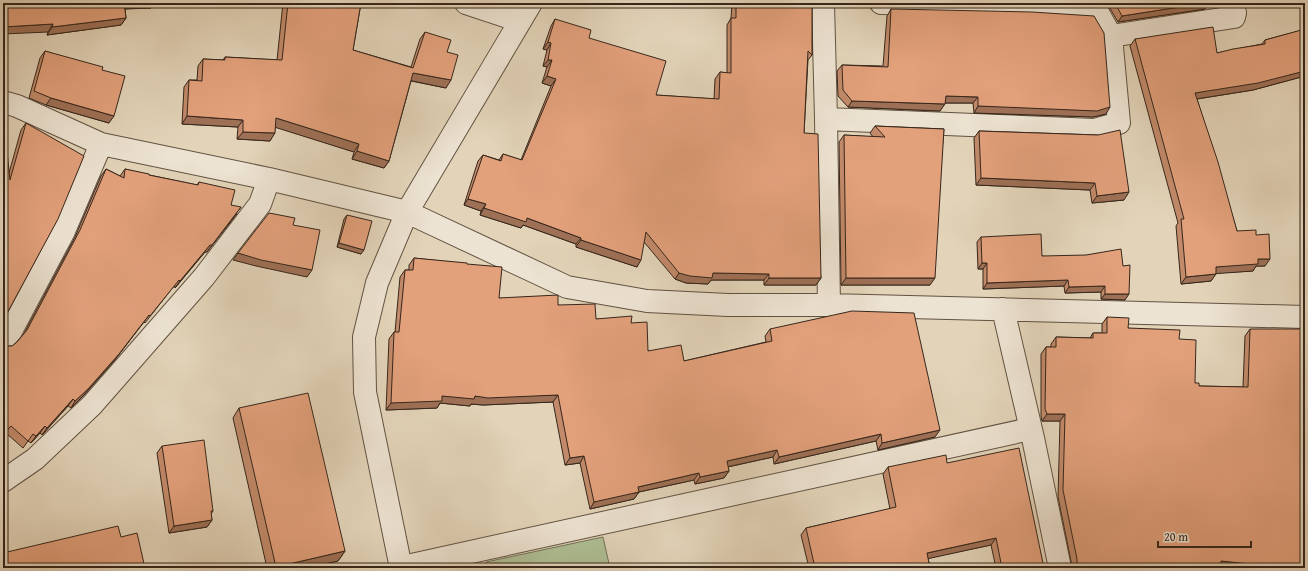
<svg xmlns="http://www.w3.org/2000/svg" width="1308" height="571" viewBox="0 0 1308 571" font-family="'Gentium Book Plus',serif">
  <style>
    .grass { fill: #aebe94; stroke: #727258 }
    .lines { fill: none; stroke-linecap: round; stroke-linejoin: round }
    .minor-casing { stroke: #615242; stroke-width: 24 }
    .minor { stroke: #ede3d2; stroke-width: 22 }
    .wall { fill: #c28a6a; stroke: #36261b }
    .shaded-wall { fill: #9e7056; stroke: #36261b }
    .building { fill: #e2a07b; stroke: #36261b }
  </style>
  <rect width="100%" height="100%" fill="#e3d4b9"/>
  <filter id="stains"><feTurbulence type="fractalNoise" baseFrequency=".005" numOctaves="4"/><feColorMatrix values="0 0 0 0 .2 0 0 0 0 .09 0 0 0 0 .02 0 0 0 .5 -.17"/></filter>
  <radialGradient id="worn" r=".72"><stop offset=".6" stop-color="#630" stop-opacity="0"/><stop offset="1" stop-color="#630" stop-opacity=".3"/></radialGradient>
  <path class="grass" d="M603,537L610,568H487L486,562Z"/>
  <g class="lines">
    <g class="minor-casing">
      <path id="minor" d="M466,3L520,21
        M823,3L826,119L829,305
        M881,3L1028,6
        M1111,36L1234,17L1235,13L1233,3
        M3,102L17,106L101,144L269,179L407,212L567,287L647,301L728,305H829L1305,317
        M826,119L1094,130L1119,123L1111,36L1097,11L1028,6V3
        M1003,309L1033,438L1060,568
        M3,341L11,331L64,231L101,144
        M3,481L35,459L92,405L204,277L260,204L269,179
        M398,568L1030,429
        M401,568L365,392L364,337L377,283L407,212L531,3"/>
    </g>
    <use href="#minor" class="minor"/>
  </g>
  <path class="wall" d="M3,3H175L174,4L153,5L151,8L125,9L126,18L121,25L47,35L48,32Z
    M283,3H361L353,50L411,67L420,39L425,32L447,52L446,88L411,81L389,161L384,168L352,159L354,152L276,127L270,141L237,139L238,127L182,124L184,87L189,80H197L198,66L203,59L223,60L225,57L277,60Z
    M732,3H812V55L808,60L804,133L821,278L816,285H764V280H711L708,284L686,283L675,279L644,242L637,267L576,247V244L523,225L521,228L480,215L481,211L464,205L478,161L483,155L499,160L503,154L521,160L551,86L542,83L547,67L543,66L547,50L543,49L551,26L555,19L589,38L656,95L714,99L715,79L720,72L727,73V25L731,18Z
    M1106,3H1209L1205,9L1118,22L1108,5Z
    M891,9L1106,114L1093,117L974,113L973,103H945L940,111L848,107L838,96L837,71L842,65L883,66L887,16Z
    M1305,27V76L1253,90L1197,99L1237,231L1256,235L1265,266H1256L1253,271L1216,273L1211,281L1181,284L1176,226L1178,223L1130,46L1135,39L1217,53L1262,44L1265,40L1303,30Z
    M45,51L102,70L109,123L46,105L29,98L40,58Z
    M26,123L3,321L9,173L21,130Z
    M875,126L944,129L930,285H841L839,142L844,135L873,137L870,133Z
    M979,131L1098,135L1124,200L1092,203L1090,190L976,185L974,138Z
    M106,169L120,176L125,169L149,175L197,185L199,182L231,205L237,214L207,252H205L175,288L174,286L145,323L144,322L114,361L83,396L71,408L68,406L42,435L40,433L31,443L28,441L23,448L6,433L3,436V345L6,346H12L17,342L23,335L75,237L101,176Z
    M347,215L361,254L337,247L344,219Z
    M981,237L1042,256L1123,266L1125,300L1101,299V292L1065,293L1064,286L983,289V269H978L977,242Z
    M414,258L467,264L499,298L558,305L596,319L631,323L648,351L684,361L766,342L765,336L770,329L935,437L878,450L876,441L774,464L773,457L728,467L729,471L724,478L695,484L694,480L639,492L634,499L590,509L580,463L565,465L553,402L483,405L471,404L470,406L440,403L437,408L386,410L389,339L394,332H395L400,277L405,270H409V265Z
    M1107,317L1128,328L1179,339L1195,383L1199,386L1243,387L1245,336L1250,329L1305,568H1072V566L1058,497L1060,421H1042L1041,416V354L1046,347H1051V344L1056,337L1090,338L1093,333H1102V324Z
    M239,408L345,551L338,561L306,568H267L233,418Z
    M162,446L213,511L211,514L212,520L207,527L169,533L157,453Z
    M947,463L1044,568H996L991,545L928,558L930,568H809L801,535L806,528L890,509L883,474L888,467Z"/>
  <path class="shaded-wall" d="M123,3H175L174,4L153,5L151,8L119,9Z
    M1205,3H1209L1205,9L1118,22L1122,16Z
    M126,18L121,25L47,35L52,27Z
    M53,24L48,32L3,34V27Z
    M548,42L551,43L547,50L543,49Z
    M548,60H552L547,67L543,66Z
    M1305,71V76L1253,90L1190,100L1195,93Z
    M413,73L451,80L446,88L408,80Z
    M547,76L556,79L551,86L542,83Z
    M946,96L978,97L973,103H941Z
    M51,98L114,116L109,123L46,105Z
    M852,101L945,104L940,111L848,107Z
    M978,106L1110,107L1106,114L1093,117L974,113Z
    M187,116L243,120L238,127L182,124Z
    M276,118L359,144L354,152L271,126Z
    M243,132L275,133L270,141L237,139Z
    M357,151L389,161L384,168L352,159Z
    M981,178L1095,183L1090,190L976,185Z
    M1129,192L1124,200L1092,203L1097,196Z
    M468,199L486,204L481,211L464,205Z
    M241,207L207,252H205L175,288L180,281Z
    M484,208L527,218L581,238L576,244L523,225L521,228L480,215Z
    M581,240L641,260L637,267L576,247Z
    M339,243L364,250L361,254L337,247Z
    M238,253L312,270L307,277L256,266L233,260Z
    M1258,259H1270L1265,266H1256L1253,271L1211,274L1216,267Z
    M982,263H987L983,269H978Z
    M679,273H713L769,274L764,280H711L708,284L686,283L675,279Z
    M1216,274L1211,281L1181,284L1186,277Z
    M769,278H821L816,285H764Z
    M846,278H935L930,285H841Z
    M1068,280L1064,286L983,289L987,283Z
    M1105,286L1101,292L1065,293L1069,287Z
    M1105,294H1129L1125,300L1101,299Z
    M149,315L114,361L83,396L71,408L75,401Z
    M558,395L553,402L483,405L471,404L470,406L440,403L437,408L386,410L391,403L442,396H475Z
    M73,399L68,406L42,435L47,428Z
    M1047,414H1065L1060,421H1042Z
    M45,426L40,433L31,443L36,436Z
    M940,430L935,437L878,450L882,443Z
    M881,434L876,441L774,464L779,457Z
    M777,450L773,457L722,468L727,461Z
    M584,456L580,463L565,465L570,458Z
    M729,471L724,478L695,484L700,477Z
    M699,473L694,480L634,493L639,492L634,499L590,509L594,502L638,487Z
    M212,520L207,527L169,533L174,526Z
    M996,538L991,545L922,560L927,553Z
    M345,551L338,561L306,568H275L276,567Z
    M1221,561L1269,566L1267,568H1216Z"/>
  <path class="building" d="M3,3H124L126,18L52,27L53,24L3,27Z
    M288,3H361L353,50L413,68L425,32L451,40L447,52L458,55L451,80L413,73L389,161L357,151L359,144L276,118L275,133L243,132V120L187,116L189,80L202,81L203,59L225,60V57L282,60Z
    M736,3H812V55L808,51L804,133L818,134L821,278H769V274L713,273L712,278L690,276L679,273L646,232L641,260L581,240V238L527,218L526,222L484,208L486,204L468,199L483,155L501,161L503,154L522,160L556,79L547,76L552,60H548L551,43L548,42L555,19L591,30L589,38L666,61L656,95L719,99L720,72L731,73V18H736Z
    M1115,3H1205L1122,16Z
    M891,9L1032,12L1094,16L1104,33L1110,107L1097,111L978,106V97L946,96L945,104L852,101L843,90L842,65L888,67Z
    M1213,27L1217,53L1233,49L1265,44V40L1305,29V71L1258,83L1195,93L1218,162L1237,231L1256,230V235L1269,234L1270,259H1258V264L1216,267V274L1186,277L1181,219H1184L1135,39Z
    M45,51L103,67L102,70L125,76L114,116L51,98L34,91Z
    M3,115L10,180L26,123L84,156L58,219L5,317L3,320Z
    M875,126L944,129L935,278H846L844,135L885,137Z
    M1120,130L1129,192L1097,196L1095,183L981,178L979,131L1098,135Z
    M106,169L124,178L125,169L149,174V175L198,185L199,182L235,190L231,205L241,207L212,245H210L180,281L179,280L150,316L149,315L119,354L88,389L75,401L73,399L47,428L45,426L36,436L33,434L28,441L11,426L3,435V345L6,346H12L17,342L27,330L80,230Z
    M269,213L295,218L293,225L320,230L312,270L261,260L238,253Z
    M347,215L372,221L364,250L339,243Z
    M1041,234L1042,256L1086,255L1121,249L1123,266L1130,265L1129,294H1105V286L1069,287L1068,280L987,283V263H982L981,237Z
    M414,258L467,263V264L502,267L499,298L558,295V305L595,304L596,319L632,316L631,323L647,322L648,351L681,345L684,361L772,341L770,329L852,311L914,313L940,430L882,443L881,434L779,457L777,450L727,461L729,471L700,477L699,473L638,487L639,492L594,502L584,456L570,458L558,395L488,398L475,396L474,399L442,396V401L391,403L394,332H399L405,270H413Z
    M1107,317L1129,318L1128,328L1180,330L1179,339L1196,340L1195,383H1199V386L1248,387L1250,329H1301L1302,353H1305V568H1269V566L1221,561L1220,568H1075L1077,565V559L1063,490L1065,414H1047L1045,409L1046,347H1056V337L1093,338V333H1107Z
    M308,393L345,551L276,567L239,408Z
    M204,440L213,511H211L212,520L174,526L162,446Z
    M1019,448L1044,568H1002L996,538L927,553L930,568H815L806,528L896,507L888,467L946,455L947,463Z
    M118,526L121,537L137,533L145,568H3V553Z"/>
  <rect width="1308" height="571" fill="none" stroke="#e3d4b9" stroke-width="16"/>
  <rect x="4" y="4" width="1300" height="563" fill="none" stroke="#36261b" stroke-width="2"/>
  <rect x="8" y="8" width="1292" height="555" fill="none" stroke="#36261b"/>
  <path d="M1158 541v6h93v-6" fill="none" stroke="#36261b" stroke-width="2"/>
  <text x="1164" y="541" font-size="12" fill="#36261b" stroke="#ede3d2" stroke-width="3" paint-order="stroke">20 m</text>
  <rect width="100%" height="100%" filter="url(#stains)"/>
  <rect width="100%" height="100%" fill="url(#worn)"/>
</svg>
